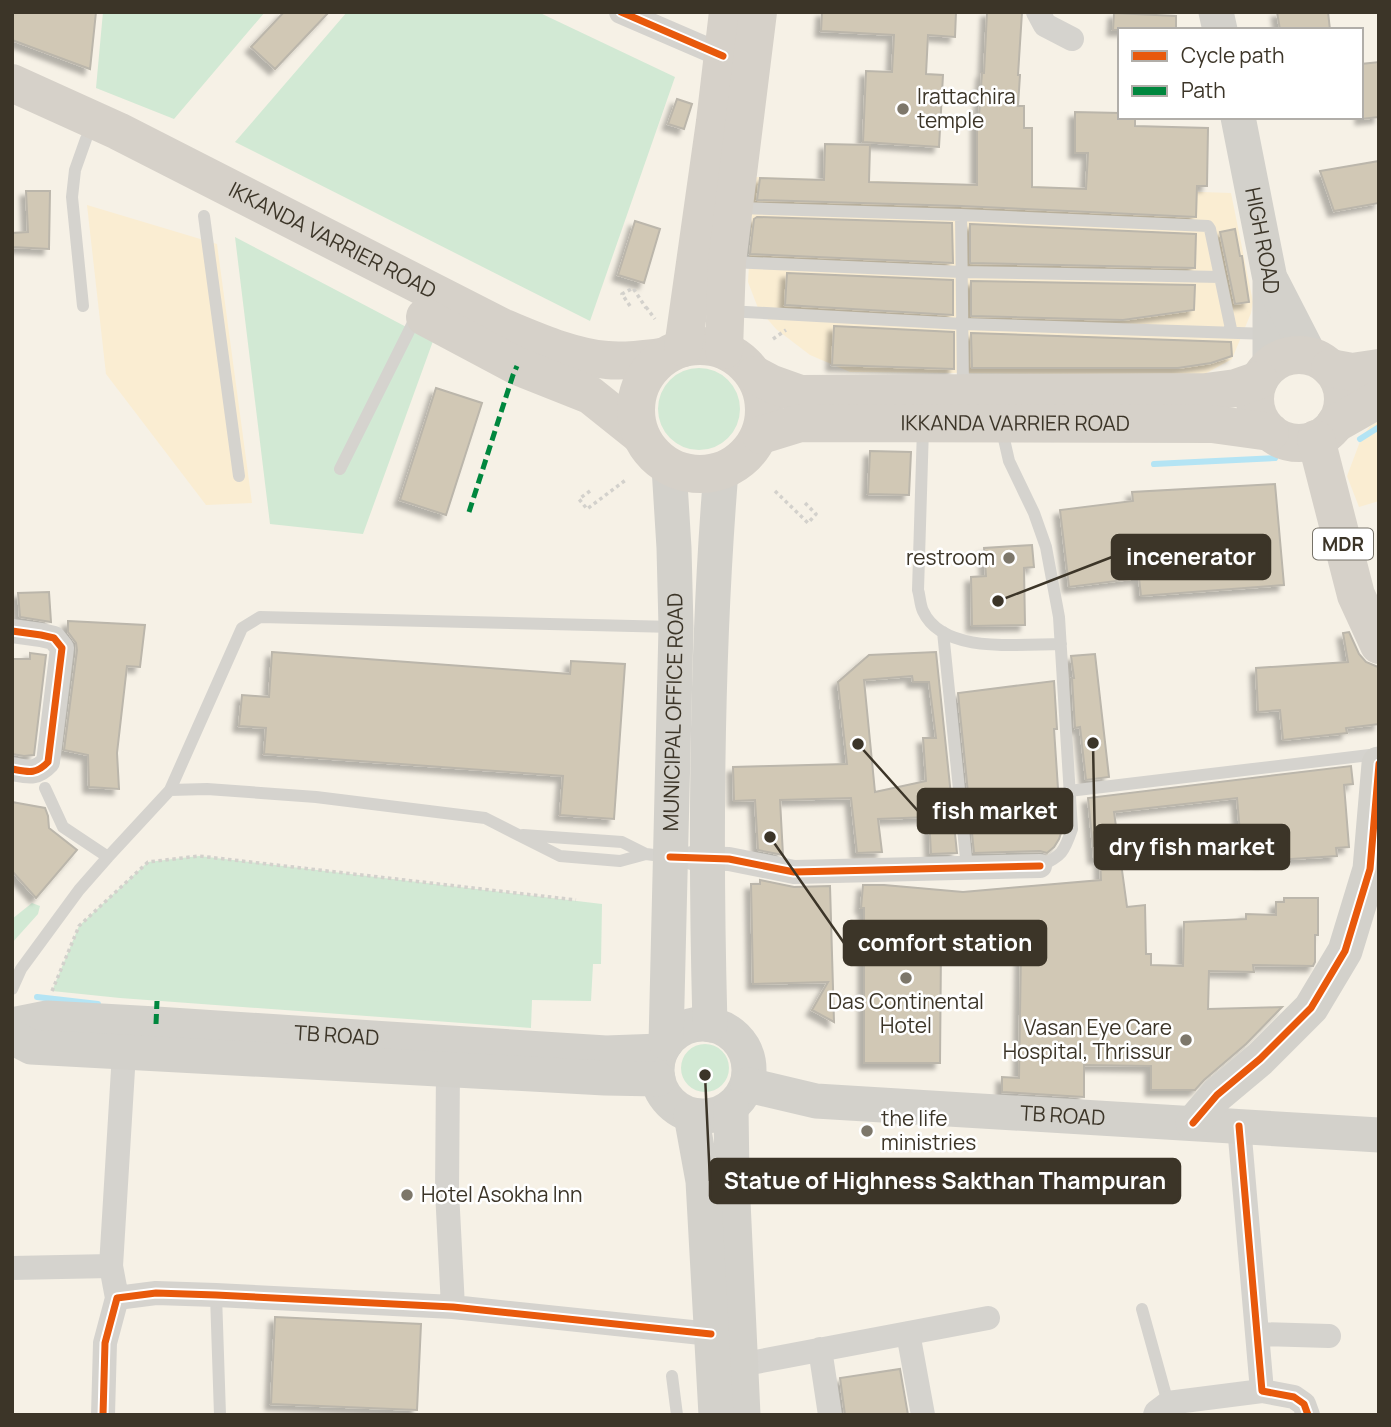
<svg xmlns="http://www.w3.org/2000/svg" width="1391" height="1427" viewBox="0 0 1391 1427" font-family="Manrope,sans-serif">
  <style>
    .built { fill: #faedd2 }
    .green { fill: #d2e9d4 }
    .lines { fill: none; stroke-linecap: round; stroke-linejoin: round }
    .stream { stroke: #b4e4f4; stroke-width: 6 }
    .building { fill: #d1c8b5; stroke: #bbb6ab; stroke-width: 2; fill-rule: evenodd; filter: url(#shadow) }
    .path { stroke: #d3d1cc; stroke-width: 3.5; stroke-dasharray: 3.5 3.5; stroke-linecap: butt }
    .lane { stroke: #d5d3ce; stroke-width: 12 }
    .street { stroke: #d5d3ce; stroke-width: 24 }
    .secondary { stroke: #d3d1cb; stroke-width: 35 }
    .primary { stroke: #d6d1c9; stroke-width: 38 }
    .quiet { stroke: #00873e; stroke-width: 5; stroke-dasharray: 10 5; stroke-linecap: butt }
    .cycleway-casing { stroke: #fff; stroke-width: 11 }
    .cycleway { stroke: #e8590c; stroke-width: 7 }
    .poi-dot { fill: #7d776a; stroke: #fff; stroke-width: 2.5 }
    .labels { text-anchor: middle; stroke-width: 5; stroke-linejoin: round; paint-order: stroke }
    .shield { fill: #fff; stroke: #767268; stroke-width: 2 }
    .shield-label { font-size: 19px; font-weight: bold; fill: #3c3528 }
    .poi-label { font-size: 21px; fill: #3c3528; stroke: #fff; text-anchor: start }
    .street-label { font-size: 21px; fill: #3c3528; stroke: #fff }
    .leader { fill: none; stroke: #3c3528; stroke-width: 2.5 }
    .callout-dot { fill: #3c3528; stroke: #fff; stroke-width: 2.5 }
    .callout { fill: #3c3528; stroke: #3c3528; stroke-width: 2.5 }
    .callout-label { font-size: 23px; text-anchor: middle; font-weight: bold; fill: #fff }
  </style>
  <defs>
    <filter id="shadow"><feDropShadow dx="-5.5" dy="5.5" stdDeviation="2" flood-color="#0004"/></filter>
  </defs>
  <rect width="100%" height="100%" fill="#f6f1e6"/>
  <path class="built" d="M754,177L1231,193L1253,302L1251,313L1232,359L1203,375L850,372L810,355L776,329L758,308L748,282Z
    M87,205L217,244L252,503L206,505L106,374Z
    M1379,421V501L1359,507L1347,476L1361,439L1370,426Z"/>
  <path class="green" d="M103,12H265L174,119L96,88Z
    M347,12H538L675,77L590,321L235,142Z
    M235,237L433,341L363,534L270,524Z
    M658 409a41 41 0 1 1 82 0a41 41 0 1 1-82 0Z
    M199,856L602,904L601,964H593L591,1001L532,1000L531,1028L120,998L52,991L79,926L148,862Z
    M32,903L40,906L38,914L12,943V919Z
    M681 1068a24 24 0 1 1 48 0a24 24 0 1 1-48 0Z"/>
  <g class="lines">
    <path class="stream" d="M1360,439L1379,427
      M1154,464L1275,458
      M37,997L98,1004"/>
  </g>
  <path class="building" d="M12,12H96L90,69L12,40Z
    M284,12H329L275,69L251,47Z
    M822,12H956L955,37L928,35L926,74L943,75L939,147L863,142L866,71L892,72L894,35L821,31Z
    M987,12H1022L1018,75H1020L1018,106H1024V128H1032V187L1086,189L1088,153H1075V112L1120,113V117H1135V126L1208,128L1207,186H1197L1196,217L961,206L757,200L760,178L824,180L825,144L870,145L869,182L977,185V119L979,116L982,73H984Z
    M1277,12H1328L1330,30H1280Z
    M1114,13L1176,16V30H1113Z
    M1379,62V117L1361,119V64Z
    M677,99L692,104L684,129L668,124Z
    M1379,161V203L1334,211L1320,171Z
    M26,191H50L49,249L12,247V233L28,232Z
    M757,217L952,223L953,263L750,254L754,219Z
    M635,221L660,229L644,283L618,275Z
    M970,224L1196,234L1195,268L970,263Z
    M1235,229L1240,256H1242L1249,302L1235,304L1220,232Z
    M787,273L953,280V315L785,305Z
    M971,281L1195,285L1194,310L1123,320L971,316Z
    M834,326L954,332V369L832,365Z
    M971,333L1231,342L1232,356L1211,363L1178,368H972Z
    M436,388L482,403L446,515L400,500Z
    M870,451L911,452L909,495L868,494Z
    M1275,484L1284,585L1141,596L1139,578L1069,587L1060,510L1133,501L1132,492Z
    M1032,545L1034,567L1024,568L1025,625L972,626L971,577L986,576L984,548Z
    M49,592L51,622L20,617L18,593Z
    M68,621L145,625L140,667L127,666L117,753L119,789L89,787L88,755L64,750L77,650L76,643L68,632Z
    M1349,632L1359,654L1366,662L1378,667L1379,724L1346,728L1347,733L1283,740L1280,710L1258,712L1256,668L1348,662L1343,633Z
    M272,652L570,674L571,661L625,664L614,819L560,815L563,776L264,754L266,728L239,726L242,695L269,697Z
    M936,652L957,853L931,854L929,817L878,819L882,852L857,853L851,798L780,800L783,855L758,850L755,800L734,801L733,767L847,764L838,682L869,655ZM912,676L913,682H929L936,738H923L926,781L875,792L864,680Z
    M30,653L46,655L34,755L24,756L12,754V659H30Z
    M1095,654L1109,777L1086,780L1080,727L1075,728L1072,678H1074L1071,656Z
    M1054,681L1057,729H1054L1061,833L1059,839L1054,847L1047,853L1040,851L974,853L958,693Z
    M1351,766L1353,784L1344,785L1349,847L1336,848L1337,856L1259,861L1258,855L1242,856L1237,798L1114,812L1127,907L1145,905L1146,954H1151V965L1183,966L1184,922L1246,919V914L1276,915V902H1284V898H1318V935H1315V962L1313,966L1253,965L1254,972L1209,971L1208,1009L1282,1007L1246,1044L1204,1080L1195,1090H1151V1066L1084,1065V1097L1002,1092V1077L1019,1078L1021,951L941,948L940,1063H864V908H861L863,885H884L963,892L1101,880L1100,858H1094L1088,798Z
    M12,802L45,808L48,816L49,828L77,850L36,898L12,871Z
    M760,880L794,887L830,886L834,1022L812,1010L828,982L753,984L751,884H760Z
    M275,1317L421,1324L417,1410L271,1404Z
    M900,1369L908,1415H845L840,1378Z"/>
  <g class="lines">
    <path class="path" d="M630,306L622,294L633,288L646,308
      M646,307L655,319
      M773,339L786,330
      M590,491L579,499L587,509L627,479
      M775,491L808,523L816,514L805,503
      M52,991L79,926L148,862L199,856L576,900"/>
    <path class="lane" d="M737,208L961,215L1208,226L1210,229L1231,329L1229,332
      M961,215L963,389
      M204,216L239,476
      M730,262L962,272L1220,277
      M83,306L72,197L75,170L86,139
      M728,311L963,324L1269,334
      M1001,426L1009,461L1034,513L1046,547L1059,617L1072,829C1064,852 1062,856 1040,866
      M923,428L918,590C920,596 920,605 923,611C943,655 1021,644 1061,644
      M340,469L418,313
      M943,632L967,868
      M45,788L63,827L108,857
      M170,790L242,628L260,617L674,627
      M1069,791L1378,754
      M523,835L622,842L646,854
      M12,989L21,969L79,890L108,857L170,790L207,789L316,797L485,818L560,856L620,861L646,854L669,857
      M216,1295L220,1415
      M1142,1309L1168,1403
      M672,1376L677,1415"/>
    <path class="street" d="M621,12L723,56
      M1038,12L1045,25L1072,39
      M12,631L41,635L54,638L62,648L48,762C36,775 28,772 12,769
      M692,858L729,859L794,872L1040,866
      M448,1070L447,1191L453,1307
      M1239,1126L1262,1391L1294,1397L1304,1404L1308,1415
      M12,1268L111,1266
      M117,1298L111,1266L124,1053
      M908,1333L923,1415
      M1257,1334L1329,1336
      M820,1349L830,1415
      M740,1365L988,1318
      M103,1415L105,1343L117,1298L156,1293L216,1295L453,1307L711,1334
      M1155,1415L1156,1412L1168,1403L1262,1391"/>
    <g class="secondary">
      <path d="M1216,12L1220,30"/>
      <path id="s1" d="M1238,117L1270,279V365"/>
      <path d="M1272,282L1310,356"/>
      <circle cx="703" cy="1070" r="46"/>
      <path id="s2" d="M12,1025L47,1018L156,1024L606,1053L661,1051"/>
      <path d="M710,1025C705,840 706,655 721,471"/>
      <path d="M12,1037L31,1047L605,1078L658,1079"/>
      <path id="s3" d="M666,1043L676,627L674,548L669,467"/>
      <path id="s4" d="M748,1085L816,1101L1379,1135"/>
      <path d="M731,1107L732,1180L743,1415"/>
      <path d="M691,1115L703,1181L716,1415"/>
      <path d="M1193,1123L1217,1095L1260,1059L1311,1008L1345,951L1370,869L1379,764"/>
    </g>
    <g class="primary">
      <path id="s5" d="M12,83L118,131L502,327C536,341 571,357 607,360C625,362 645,359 663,357"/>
      <path d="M425,317L517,366L590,395L640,435"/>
      <circle cx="700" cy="410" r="64"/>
      <path d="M683,348L715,122L728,12"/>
      <path d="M724,350L727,262L758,12"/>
      <circle cx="1299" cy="399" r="44"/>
      <path d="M1330,368L1352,372L1379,368"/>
      <path d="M755,375L772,384L800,394L1206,392L1236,388L1259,380"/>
      <path d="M1335,424L1379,399"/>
      <path id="s6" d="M761,435L800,423L1212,424L1270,432"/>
      <path d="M1316,439L1356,595L1379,645"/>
    </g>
    <path class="quiet" d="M469,512L513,375L517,366
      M156,1024L157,1001"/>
    <g class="cycleway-casing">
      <path id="cycleway" d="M621,12L723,56
        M12,631L41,635L54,638L62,648L48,762C36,775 28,772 12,769
        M670,857L729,859L794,872L1040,866
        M1193,1123L1217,1095L1260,1059L1311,1008L1345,951L1370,869L1379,764
        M1239,1126L1262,1391L1294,1397L1304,1404L1308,1415
        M103,1415L105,1343L117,1298L156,1293L216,1295L453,1307L711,1334"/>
    </g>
    <use href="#cycleway" class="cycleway"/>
  </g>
  <g class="poi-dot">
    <circle cx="903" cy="109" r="7"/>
    <circle cx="1009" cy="558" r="7"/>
    <circle cx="906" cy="978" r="7"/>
    <circle cx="1186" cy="1040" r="7"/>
    <circle cx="867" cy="1131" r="7"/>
    <circle cx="407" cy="1195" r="7"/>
  </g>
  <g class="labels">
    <rect class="shield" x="1313" y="528.5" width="60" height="31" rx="5"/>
    <g class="shield-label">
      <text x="1343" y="551">MDR</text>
    </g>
    <g class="poi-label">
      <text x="917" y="104">Irattachira<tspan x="917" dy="24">temple</tspan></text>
      <text x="995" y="565" text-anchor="end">restroom</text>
      <text x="906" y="1009" text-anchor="middle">Das Continental<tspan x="906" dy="24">Hotel</tspan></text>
      <text x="1172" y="1035" text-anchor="end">Vasan Eye Care<tspan x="1172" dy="24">Hospital, Thrissur</tspan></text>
      <text x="881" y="1126">the life<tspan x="881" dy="24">ministries</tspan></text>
      <text x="421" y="1202">Hotel Asokha Inn</text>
    </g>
    <g class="street-label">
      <text dy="7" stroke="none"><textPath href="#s5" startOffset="357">IKKANDA VARRIER ROAD</textPath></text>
      <text dy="7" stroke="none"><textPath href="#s1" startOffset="126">HIGH ROAD</textPath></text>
      <text dy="7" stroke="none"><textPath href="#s6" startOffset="256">IKKANDA VARRIER ROAD</textPath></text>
      <text dy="7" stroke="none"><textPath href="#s3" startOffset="331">MUNICIPAL OFFICE ROAD</textPath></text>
      <text dy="7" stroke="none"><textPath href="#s2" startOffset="326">TB ROAD</textPath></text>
      <text dy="7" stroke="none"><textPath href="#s4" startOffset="317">TB ROAD</textPath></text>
    </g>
  </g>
  <path class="leader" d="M998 601L1112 557M858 744L918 811M1093 743L1095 847M770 837L844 943M705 1075L710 1181"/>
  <g class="callout-dot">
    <circle cx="998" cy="601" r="7"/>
    <circle cx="858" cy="744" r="7"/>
    <circle cx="1093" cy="743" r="7"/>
    <circle cx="770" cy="837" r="7"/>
    <circle cx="705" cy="1075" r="7"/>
  </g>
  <g class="callout">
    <rect x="1112" y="535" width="158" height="44" rx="7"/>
    <rect x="918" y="789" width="154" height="44" rx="7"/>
    <rect x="1095" y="825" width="194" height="44" rx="7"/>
    <rect x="844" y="921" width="202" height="44" rx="7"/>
    <rect x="710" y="1159" width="470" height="44" rx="7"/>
  </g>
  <g class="callout-label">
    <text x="1191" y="565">incenerator</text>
    <text x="995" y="819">fish market</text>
    <text x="1192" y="855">dry fish market</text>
    <text x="945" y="951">comfort station</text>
    <text x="945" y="1189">Statue of Highness Sakthan Thampuran</text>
  </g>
  <rect width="1391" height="1427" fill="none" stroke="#3c3528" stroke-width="28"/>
  <rect x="1118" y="28" width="245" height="91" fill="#ffffff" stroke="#b1aea9" stroke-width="2"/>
  <rect x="1132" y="51" width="35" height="10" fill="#e8590c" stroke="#b1aea9" stroke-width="2"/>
  <text x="1181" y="63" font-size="21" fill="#3c3528">Cycle path</text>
  <rect x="1132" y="86" width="35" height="10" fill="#00873e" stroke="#b1aea9" stroke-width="2"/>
  <text x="1181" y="98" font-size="21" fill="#3c3528">Path</text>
</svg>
